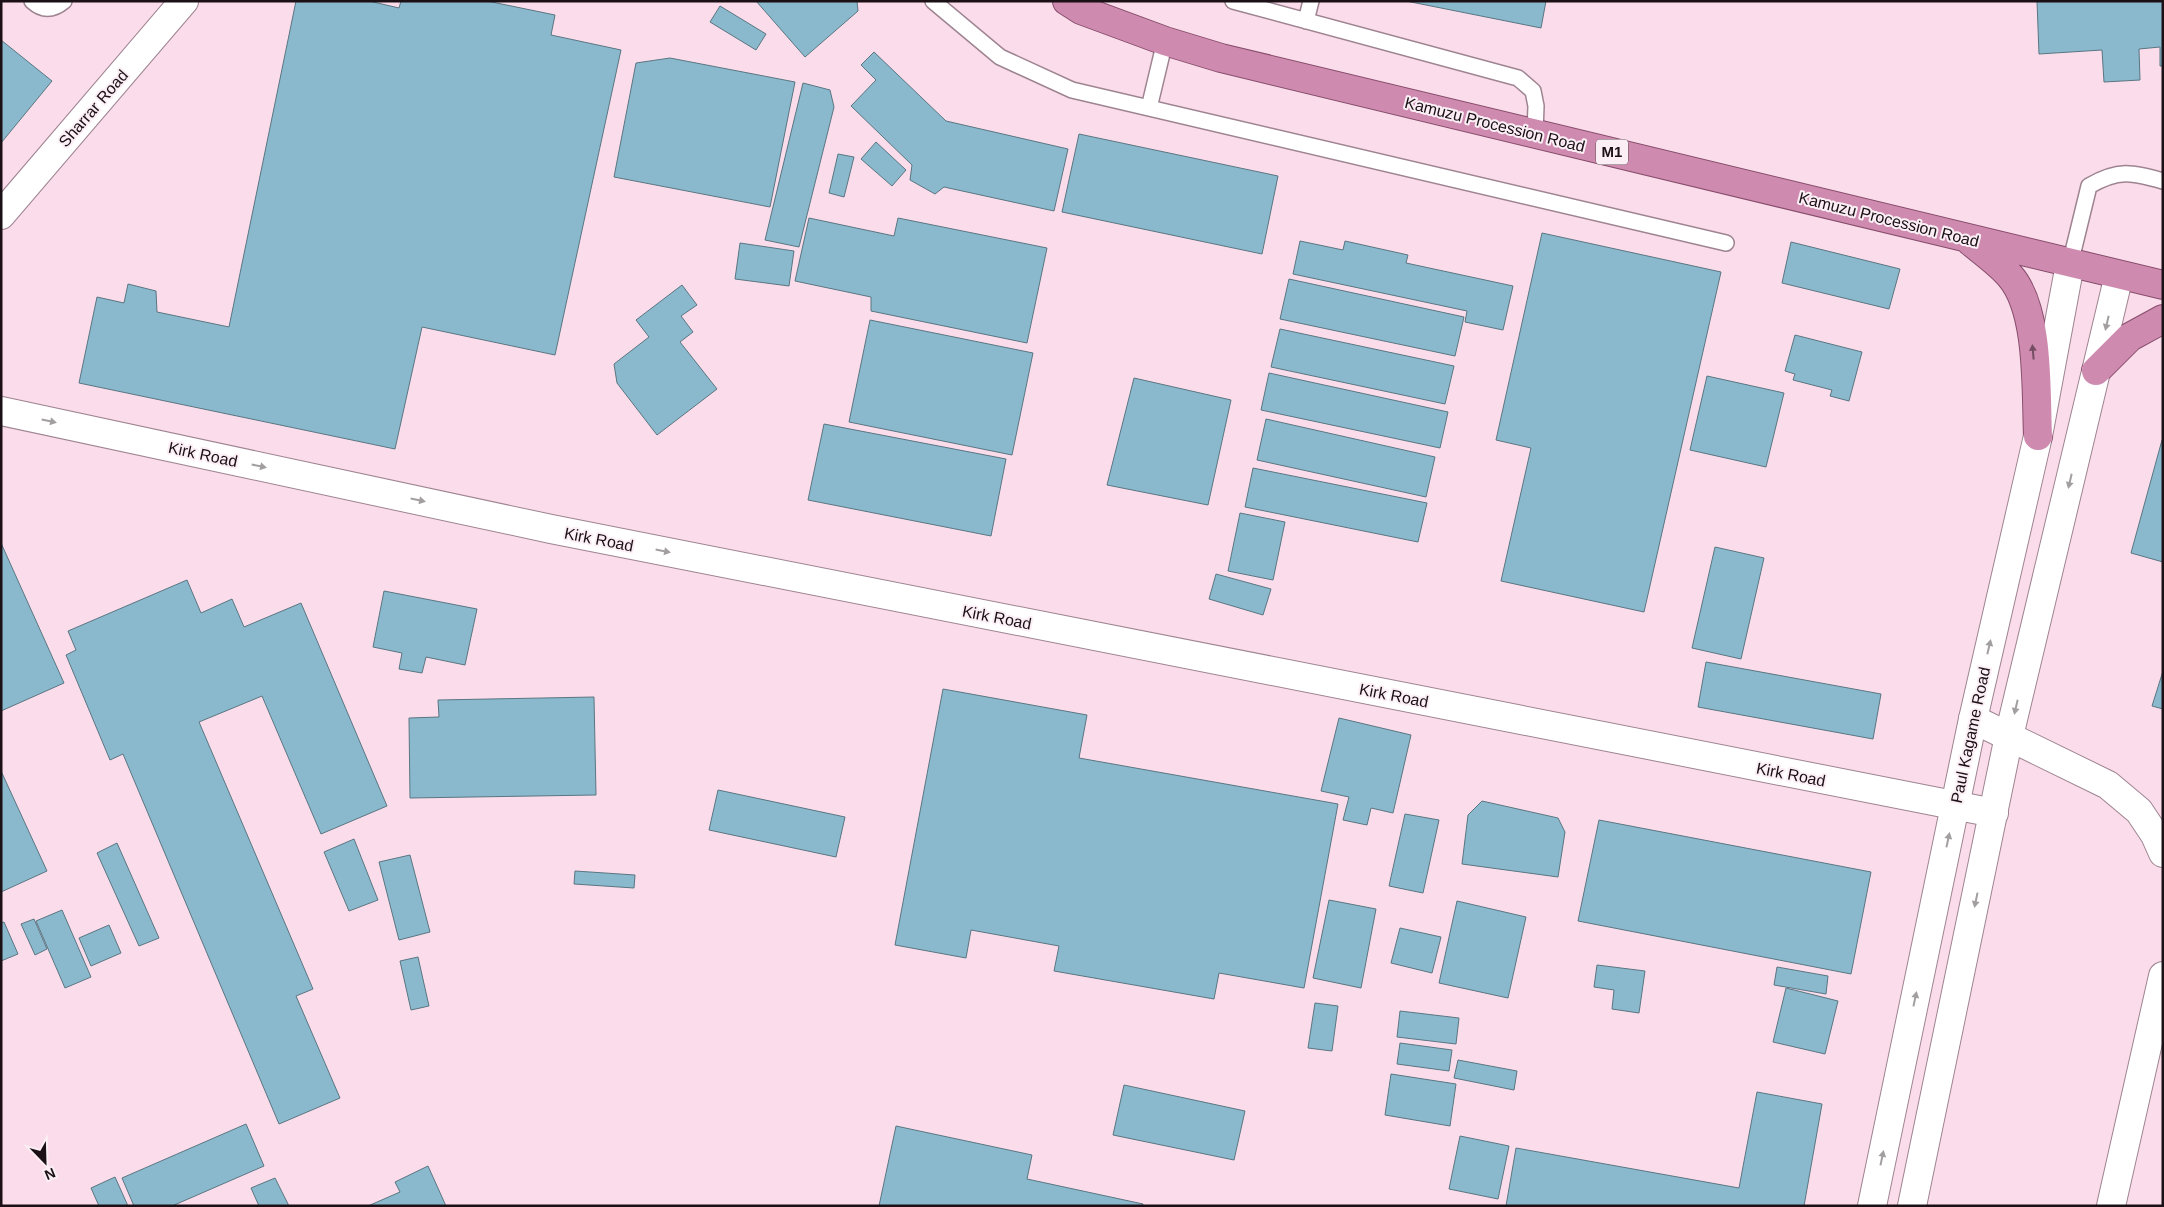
<svg xmlns="http://www.w3.org/2000/svg" width="2164" height="1207" viewBox="0 0 2164 1207" font-family="Helvetica,sans-serif">
  <style>
    .building { fill: #8ab9cd; stroke: #5a7682 }
    .lines { fill: none; stroke-linecap: round; stroke-linejoin: round }
    .service-casing { stroke: #9e8491; stroke-width: 18 }
    .minor-casing { stroke: #9e8491; stroke-width: 30 }
    .tertiary-casing { stroke: #9e8491; stroke-width: 30 }
    .secondary-casing { stroke: #9e8491; stroke-width: 30 }
    .trunk-casing { stroke: #874d6c; stroke-width: 30 }
    .service { stroke: #fff; stroke-width: 15 }
    .minor { stroke: #fff; stroke-width: 28 }
    .tertiary { stroke: #fff; stroke-width: 28 }
    .secondary { stroke: #fff; stroke-width: 28 }
    .trunk { stroke: #ce8baf; stroke-width: 28 }
    .oneway { fill: #a39fa1 }
    .oneway2 { fill: #744e62 }
    .labels { text-anchor: middle; stroke-width: 4; stroke-linejoin: round; paint-order: stroke }
    .shield { fill: #fbeff5; stroke: #5e5358; stroke-width: 1 }
    .shield-label { font-size: 15px; font-weight: bold; fill: #1a1015 }
    .street-label { font-size: 16px; fill: #1a1015; stroke: #fbeff5 }
  </style>
  <rect width="100%" height="100%" fill="#fadcea"/>
  <path class="building" d="M296,1H369L399,8L401,1H487L555,15L551,35L621,50L555,355L422,327L395,449L79,383L97,297L124,303L128,284L156,291L157,312L229,327Z
    M756,1H857L858,11L805,57Z
    M1406,1H1546L1541,28Z
    M2037,1H2163V66H2160V47L2139,49L2140,80L2104,82L2102,50L2039,54Z
    M720,6L766,34L756,50L710,22Z
    M1,40L52,81L1,143Z
    M874,52L946,121L1068,149L1054,211L944,187L935,194L910,180L912,165L851,106L876,80L861,65Z
    M670,58L795,82L770,207L614,177L636,63Z
    M803,83L830,90L834,107L799,247L765,240Z
    M1079,134L1278,176L1262,254L1062,212Z
    M876,142L906,170L892,186L861,159Z
    M838,154L854,157L844,197L829,193Z
    M809,218L894,236L898,218L1047,248L1027,343L871,311V297L795,281Z
    M1542,233L1721,272L1644,612L1501,581L1531,448L1496,440Z
    M1300,241L1343,250L1345,241L1408,255L1406,263L1513,286L1503,330L1465,322L1467,311L1293,274Z
    M1791,242L1900,269L1889,309L1782,283Z
    M740,243L794,251L789,286L735,279Z
    M1289,279L1464,317L1455,356L1280,319Z
    M682,285L697,305L681,316L693,332L680,342L717,389L657,435L617,383L614,364L649,337L636,320Z
    M870,320L1033,353L1012,455L849,422Z
    M1280,329L1454,366L1445,404L1271,367Z
    M1795,335L1862,352L1849,401L1830,396L1832,390L1793,380L1795,374L1785,371Z
    M1269,373L1448,412L1440,448L1261,410Z
    M1707,376L1784,393L1766,467L1690,450Z
    M1134,378L1231,400L1208,505L1107,485Z
    M1266,419L1435,457L1426,497L1257,460Z
    M824,424L1006,459L991,536L808,500Z
    M2162,440H2163V562L2131,553Z
    M1253,468L1427,503L1418,542L1245,507Z
    M1240,513L1285,522L1273,580L1228,571Z
    M1,543L64,683L1,711Z
    M1715,547L1764,558L1741,659L1692,648Z
    M1216,574L1271,589L1263,615L1209,599Z
    M187,580L201,613L232,599L244,627L301,603L387,806L321,834L262,696L199,722L313,989L296,996L340,1098L279,1124L123,754L110,760L66,655L76,650L68,631Z
    M384,591L477,609L465,665L426,657L422,673L399,669L402,653L373,647Z
    M1706,662L1881,694L1873,739L1698,707Z
    M2163,671V709L2152,706Z
    M943,689L1087,715L1079,758L1338,804L1304,988L1219,973L1214,999L1054,971L1059,946L971,930L966,958L895,945Z
    M594,697L596,795L410,798L409,718L439,717L438,700Z
    M1339,718L1411,735L1393,813L1371,808L1367,825L1343,820L1349,797L1321,791Z
    M1,771L47,871L1,892Z
    M718,790L845,817L836,857L709,830Z
    M1482,801L1558,818L1565,832L1558,877L1462,864L1468,815Z
    M1405,814L1439,820L1423,893L1389,886Z
    M1599,820L1871,872L1851,974L1578,921Z
    M354,839L378,900L349,911L324,852Z
    M117,843L159,938L139,946L97,853Z
    M410,855L430,932L399,940L379,862Z
    M575,871L635,875L634,888L574,884Z
    M1329,900L1376,909L1361,988L1313,978Z
    M1457,901L1526,917L1508,998L1439,983Z
    M62,910L91,977L65,988L36,921Z
    M34,919L47,949L35,955L21,924Z
    M4,922L18,954L1,961V923Z
    M109,925L121,953L91,966L79,938Z
    M1400,928L1441,937L1432,973L1391,963Z
    M418,957L429,1006L411,1010L400,961Z
    M1597,965L1645,971L1639,1013L1612,1009L1614,990L1594,987Z
    M1777,967L1828,976L1826,994L1774,985Z
    M1786,988L1838,1001L1825,1054L1773,1042Z
    M1315,1003L1338,1006L1332,1051L1308,1048Z
    M1400,1011L1459,1018L1456,1044L1397,1037Z
    M1400,1043L1452,1050L1449,1071L1397,1064Z
    M1458,1060L1517,1071L1514,1090L1454,1078Z
    M1391,1074L1456,1084L1450,1126L1385,1115Z
    M1124,1085L1245,1111L1234,1160L1113,1135Z
    M1757,1092L1822,1104L1804,1206H1506L1516,1148L1739,1188Z
    M246,1124L264,1166L172,1206H134L122,1178Z
    M896,1126L1032,1155L1027,1179L1143,1204V1206H879Z
    M1460,1136L1509,1146L1498,1199L1449,1189Z
    M428,1166L446,1206H368L400,1192L395,1182Z
    M115,1177L128,1206H99L91,1188Z
    M275,1178L289,1206H259L251,1188Z"/>
  <g class="lines">
    <g class="service-casing">
      <path id="service" d="M32,1C43,11 52,11 64,1
        M933,1L1000,57L1072,90L1726,243
        M1233,1L1518,78L1533,91L1536,106L1535,133
        M1306,21L1311,1
        M1149,108L1165,41
        M2070,264L2089,186C2118,169 2132,172 2163,181"/>
    </g>
    <g class="minor-casing">
      <path id="minor" d="M1,411L551,529L1994,813
        M1973,719L2108,785L2139,811L2155,835L2163,853
        M2111,1206L2163,976"/>
    </g>
    <g class="tertiary-casing">
      <path id="tertiary" d="M1,215L184,1"/>
    </g>
    <g class="secondary-casing">
      <path id="secondary" d="M1872,1206L1973,719L2038,436L2070,264
        M1912,1206L2009,736L2119,275"/>
    </g>
    <g class="trunk-casing">
      <path id="trunk" d="M1067,1L1081,10L1165,41L1221,58L2163,285
        M1970,241C1983,252 1999,263 2010,276C2040,310 2036,392 2038,436
        M2096,371L2130,337L2163,319"/>
    </g>
    <use href="#service" class="service"/>
    <use href="#minor" class="minor"/>
    <use href="#tertiary" class="tertiary"/>
    <use href="#secondary" class="secondary"/>
    <use href="#trunk" class="trunk"/>
  </g>
  <defs><path id="oneway-solid" d="M-6-.8H1V-3.2L6.5 0L1 3.2V.8H-6Z" transform="scale(1.25)"/></defs>
  <g class="oneway">
    <use href="#oneway-solid" transform="translate(2107 323) rotate(103)"/>
    <use href="#oneway-solid" transform="translate(49 421) rotate(12)"/>
    <use href="#oneway-solid" transform="translate(259 466) rotate(12)"/>
    <use href="#oneway-solid" transform="translate(2070 481) rotate(103)"/>
    <use href="#oneway-solid" transform="translate(418 500) rotate(12)"/>
    <use href="#oneway-solid" transform="translate(663 551) rotate(11)"/>
    <use href="#oneway-solid" transform="translate(1989 647) rotate(-77)"/>
    <use href="#oneway-solid" transform="translate(2016 707) rotate(103)"/>
    <use href="#oneway-solid" transform="translate(1948 840) rotate(-78)"/>
    <use href="#oneway-solid" transform="translate(1976 900) rotate(102)"/>
    <use href="#oneway-solid" transform="translate(1915 999) rotate(-78)"/>
    <use href="#oneway-solid" transform="translate(1882 1158) rotate(-78)"/>
  </g>
  <use class="oneway2" href="#oneway-solid" transform="translate(2033 352) rotate(-95)"/>
  <g class="labels">
    <rect class="shield" x="1596" y="139.5" width="32" height="25" rx="4"/>
    <g class="shield-label">
      <text x="1612" y="157">M1</text>
    </g>
    <g class="street-label">
      <text transform="translate(93 108) rotate(-49)" y="6">Sharrar Road</text>
      <text transform="translate(1495 124) rotate(14)" y="6">Kamuzu Procession Road</text>
      <text transform="translate(1889 219) rotate(14)" y="6">Kamuzu Procession Road</text>
      <text transform="translate(203 454) rotate(12)" y="6">Kirk Road</text>
      <text transform="translate(599 539) rotate(11)" y="6">Kirk Road</text>
      <text transform="translate(997 617) rotate(11)" y="6">Kirk Road</text>
      <text transform="translate(1394 695) rotate(11)" y="6">Kirk Road</text>
      <text transform="translate(1970 735) rotate(-78)" y="6">Paul Kagame Road</text>
      <text transform="translate(1791 774) rotate(11)" y="6">Kirk Road</text>
    </g>
  </g>
  <rect width="2164" height="1207" fill="none" stroke="#1a1015" stroke-width="5"/>
  <g transform="translate(45 1162) rotate(157)" stroke="#fbeff5" stroke-width="4" paint-order="stroke">
  <path d="M0-4L9 19L0 12L-9 19Z" fill="#1a1015"/>
  <text y="-8" font-size="14" font-weight="bold" text-anchor="middle" fill="#1a1015">N</text>
  </g>
</svg>
